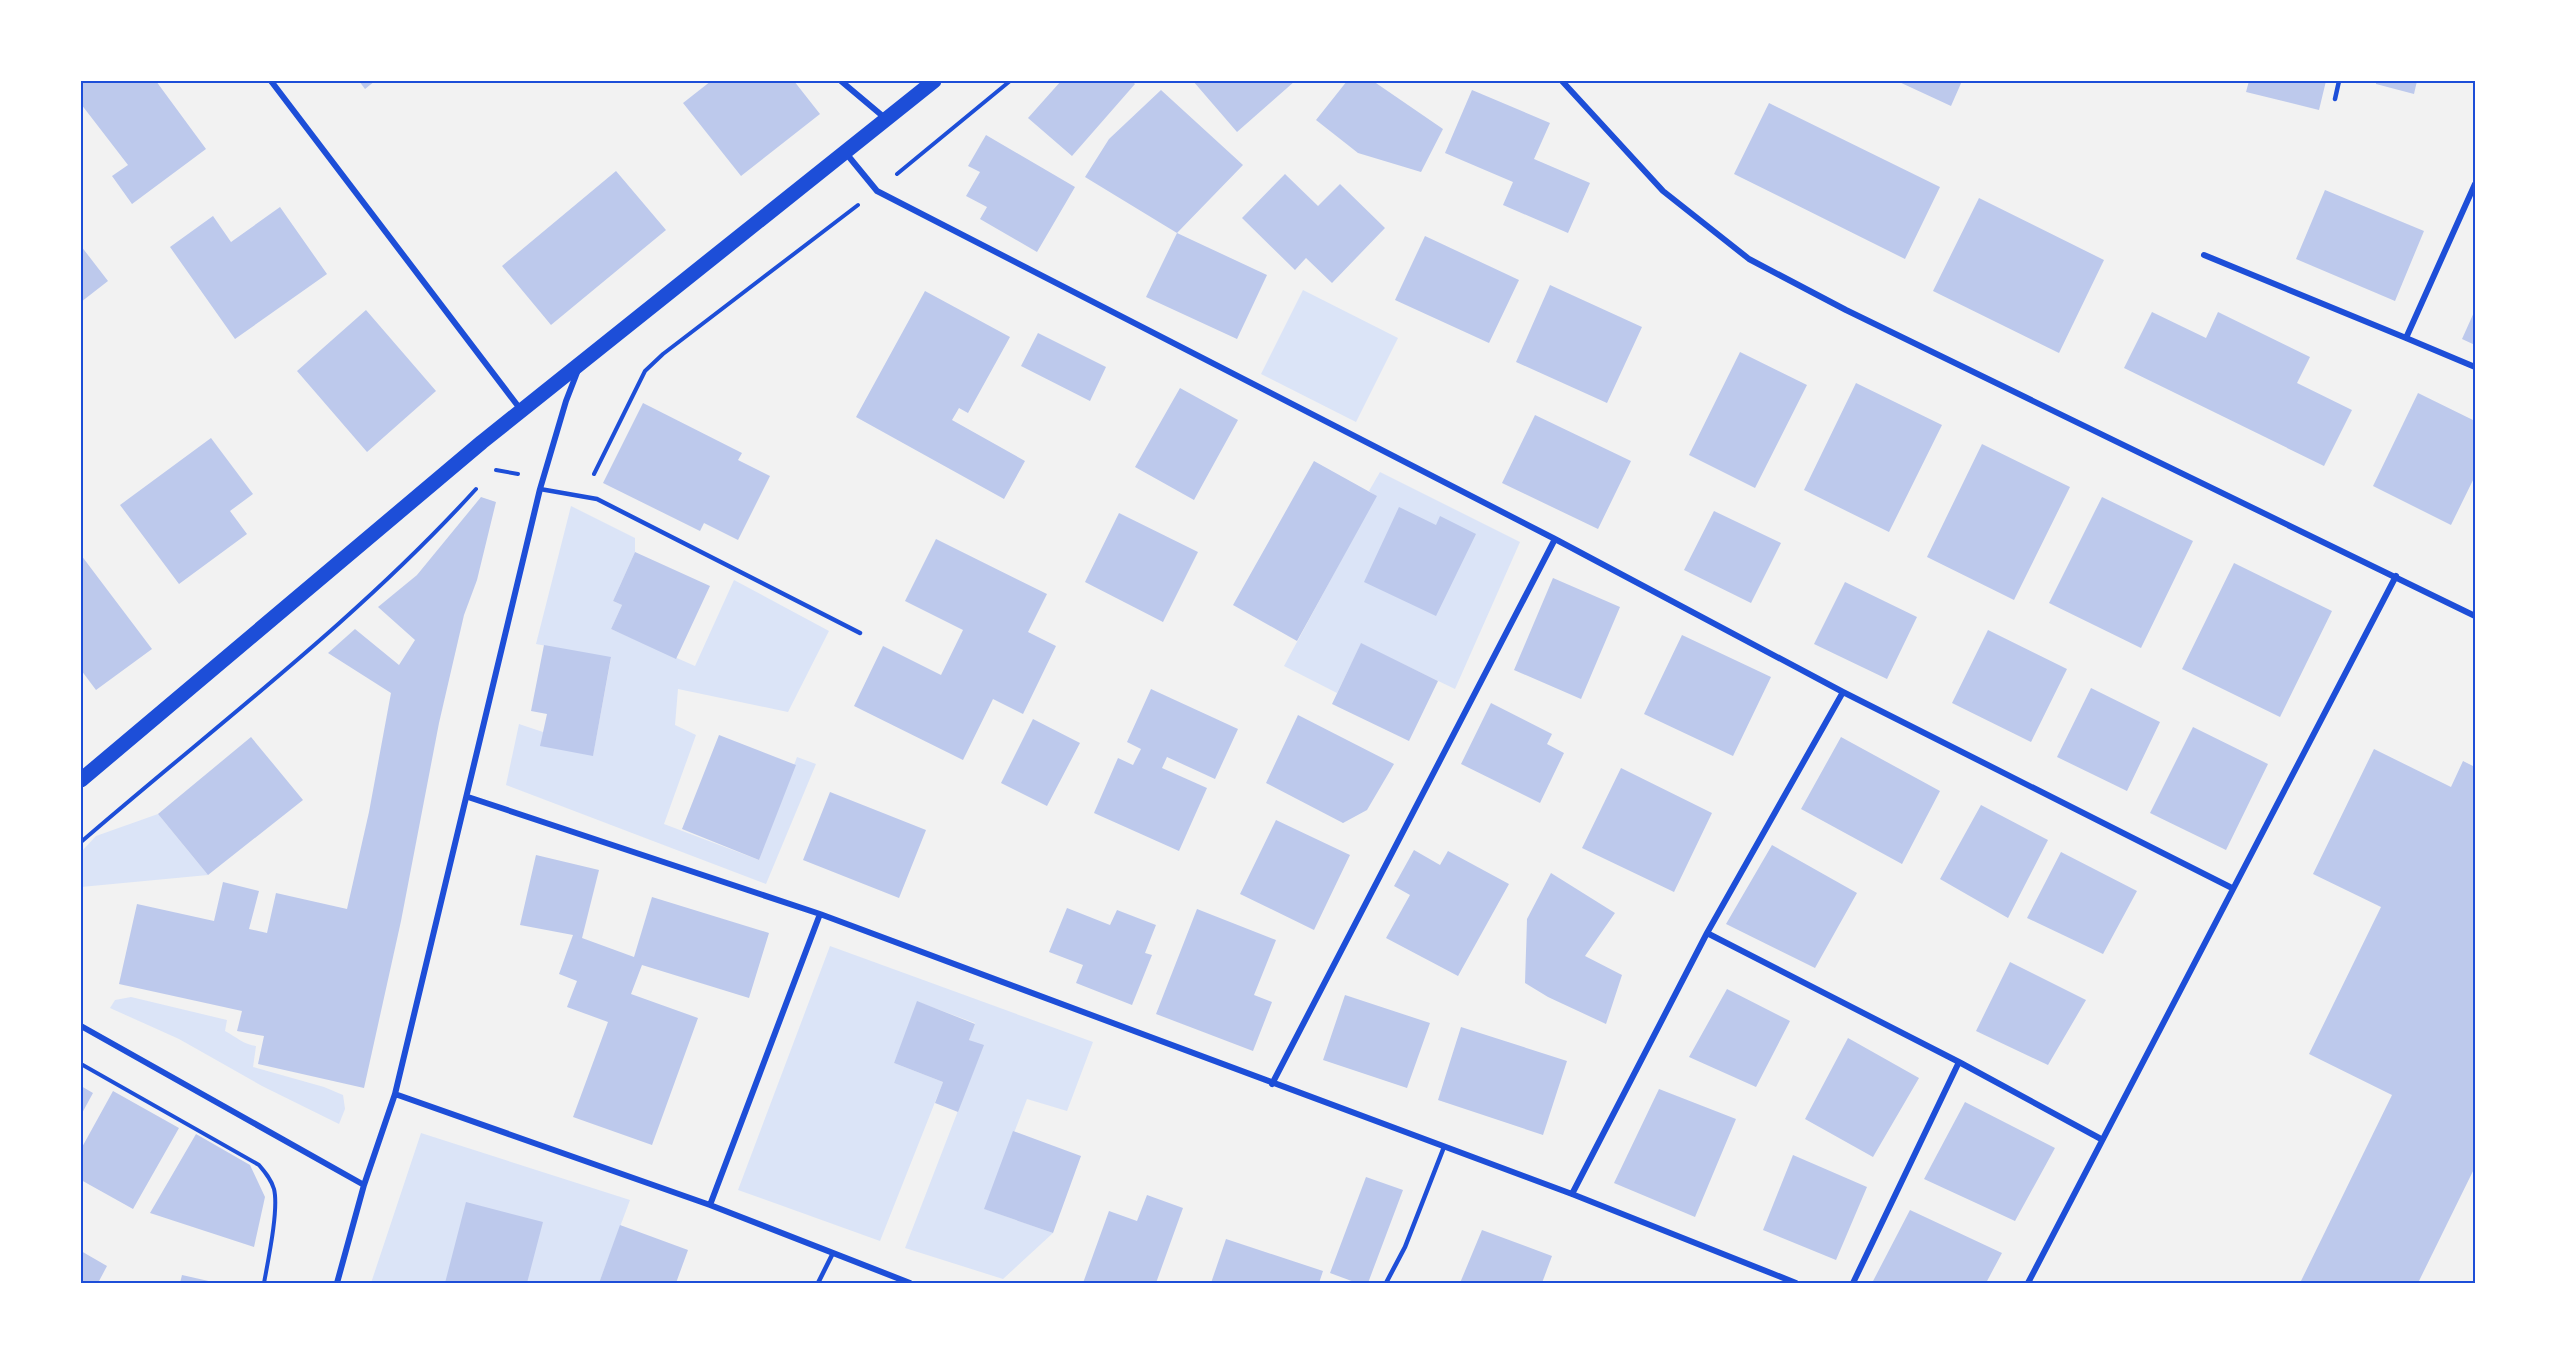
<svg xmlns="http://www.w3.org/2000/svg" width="2556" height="1364" viewBox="0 0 2556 1364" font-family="'Golos Text',sans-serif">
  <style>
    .green { fill: #dbe4f7 }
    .building { fill: #bdc9ec }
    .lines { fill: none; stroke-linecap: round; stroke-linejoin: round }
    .path { stroke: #1d4ed8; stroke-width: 4 }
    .service { stroke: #1d4ed8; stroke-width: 4.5 }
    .minor { stroke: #1d4ed8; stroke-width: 6 }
    .primary { stroke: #1d4ed8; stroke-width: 15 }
    .neatline { fill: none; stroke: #1d4ed8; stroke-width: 2 }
  </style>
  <rect width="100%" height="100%" fill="#f2f2f2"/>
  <path class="green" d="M1303,290L1398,338L1356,422L1261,374Z
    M1380,472L1520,542L1455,689L1361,644L1337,693L1284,666L1376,496L1369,491Z
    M571,506L635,538V552L613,601L622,605L611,629L695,666L734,580L829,631L788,712L678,689L675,725L696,735L664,824L759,860L797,757L816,764L766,884L506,785L519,724L543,732L593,755L611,658L536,644Z
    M158,814L208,875L81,887V852L96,836Z
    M830,946L1093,1042L1067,1111L1027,1099L985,1209L1053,1233L1003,1279L905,1248L983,1046L969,1040L975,1023L918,1002L894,1063L943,1082L880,1241L738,1190Z
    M131,997L227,1020L225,1031C236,1037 245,1045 256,1046L253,1067L324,1087L343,1095L345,1109L339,1124L262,1086L179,1039L110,1008L115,1000Z
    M421,1133L630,1200L599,1283H371Z"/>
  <path class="building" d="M81,81H156L206,149L132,204L112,176L128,165L81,104Z
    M359,81H375L365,89Z
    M711,81H794L820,114L741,176L683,103Z
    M1061,81H1132L1135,84L1072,156L1028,118Z
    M1193,81H1295L1237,132Z
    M1347,81H1373L1443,129L1421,172L1358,153L1316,120Z
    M1897,81H1962L1951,106Z
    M2249,81H2326L2319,110L2246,92Z
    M2376,81H2417L2414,94L2376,84Z
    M1161,90L1243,165L1177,233L1085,177L1109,139Z
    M1472,90L1550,123L1534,159L1590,183L1568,233L1503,205L1513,182L1445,153Z
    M1769,103L1940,187L1905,259L1734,174Z
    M986,135L1075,187L1037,252L980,219L987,207L966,196L980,172L968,166Z
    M616,171L666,230L551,325L502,266Z
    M1285,174L1318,206L1340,184L1385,228L1332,283L1306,258L1295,270L1242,218Z
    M2325,190L2424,231L2395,301L2296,259Z
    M1979,198L2104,260L2059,353L1933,291Z
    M280,207L327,274L235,339L170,247L213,216L231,242Z
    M1177,233L1267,275L1237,339L1146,297Z
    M1425,236L1519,280L1489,343L1395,300Z
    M81,246L108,281L81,302Z
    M1550,285L1642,327L1607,403L1516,362Z
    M925,291L1010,337L968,413L959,408L952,420L1025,461L1004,499L856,417Z
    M366,310L436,391L367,452L297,371Z
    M2475,310V345L2462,339Z
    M2152,312L2206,338L2218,312L2310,357L2297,383L2352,410L2324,466L2124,368Z
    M1038,333L1106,367L1090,401L1021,366Z
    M1740,352L1807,385L1755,488L1689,455Z
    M1856,383L1942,425L1889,532L1804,490Z
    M1180,388L1238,420L1194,500L1135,467Z
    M2418,393L2475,421V476L2451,525L2373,486Z
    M643,403L742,453L738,460L770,476L738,540L704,523L700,531L603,483Z
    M1535,415L1631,461L1598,529L1502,483Z
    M211,438L253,494L230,511L247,534L179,584L120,505Z
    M1982,444L2070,487L2014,600L1927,557Z
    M1314,461L1377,496L1297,641L1233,605Z
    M481,497L496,502L477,580L464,615L439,723L401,921L364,1088L258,1064L264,1036L237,1031L242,1011L119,984L137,904L214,921L223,882L259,891L249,929L267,933L276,893L347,909L369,812L391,693L328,653L355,629L399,665L415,640L378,607L417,575Z
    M2102,497L2193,541L2141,648L2049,603Z
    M1399,507L1436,525L1440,516L1476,534L1436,616L1364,582Z
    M1714,511L1781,543L1751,603L1684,570Z
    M1119,513L1198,552L1163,622L1085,582Z
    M936,539L1047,594L1028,632L1056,646L1023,714L993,699L963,760L854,706L883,646L941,675L963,630L905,601Z
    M635,552L710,586L676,659L611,629L622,605L613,601Z
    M81,555L152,649L96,690L81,670Z
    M2234,563L2332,611L2280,717L2182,669Z
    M1553,578L1620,607L1581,699L1514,670Z
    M1845,582L1917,617L1887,679L1814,644Z
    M1988,630L2067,669L2031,742L1952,703Z
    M1682,635L1771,677L1733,756L1644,714Z
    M1361,643L1438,681L1409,741L1332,704Z
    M544,645L611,657L593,756L540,746L547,714L531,711Z
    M2091,688L2160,722L2127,791L2057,757Z
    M1151,689L1238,729L1215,779L1167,757L1162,768L1207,788L1179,851L1094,813L1118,758L1133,765L1141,749L1127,742Z
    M1491,703L1552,734L1547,744L1564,753L1540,803L1461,764Z
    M1298,715L1394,764L1367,810L1343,823L1266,783Z
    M1033,719L1080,743L1047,806L1001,783Z
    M2193,727L2268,764L2226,850L2150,813Z
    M719,735L796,765L759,860L682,829Z
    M251,737L303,800L208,875L158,814Z
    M1841,737L1940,791L1902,864L1801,809Z
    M2374,749L2451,787L2463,761L2475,767V1167L2418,1283H2300L2392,1095L2309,1054L2381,907L2313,874Z
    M1621,768L1712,813L1674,892L1582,848Z
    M830,792L926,830L899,898L803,860Z
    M1981,805L2048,840L2008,918L1940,879Z
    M1276,820L1350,855L1314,930L1240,894Z
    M1772,845L1857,893L1815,968L1726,924Z
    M1414,850L1440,865L1448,851L1509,884L1458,976L1386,938L1410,895L1394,886Z
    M2061,852L2137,891L2103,954L2027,918Z
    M536,855L599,870L582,938L634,957L652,897L769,933L749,998L642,965L631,994L698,1018L652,1145L573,1117L608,1022L567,1007L577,981L559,974L573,935L520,925Z
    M1551,873L1615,913L1585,956L1622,975L1606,1024L1548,997L1525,983L1527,919Z
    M1067,908L1110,925L1117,910L1156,925L1145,953L1152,955L1132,1005L1076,983L1083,965L1049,952Z
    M1197,909L1276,940L1254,995L1272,1002L1253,1051L1156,1014Z
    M2010,962L2086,1000L2048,1065L1976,1031Z
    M1727,989L1790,1021L1756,1087L1689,1057Z
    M1345,995L1430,1023L1407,1088L1323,1060Z
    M917,1001L975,1024L969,1040L984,1045L958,1112L935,1103L943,1082L894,1063Z
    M1461,1027L1567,1061L1543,1135L1438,1100Z
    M1848,1038L1919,1078L1873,1157L1805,1119Z
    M81,1086L93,1093L81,1115Z
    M1659,1089L1736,1119L1695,1217L1614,1183Z
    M113,1091L179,1128L133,1209L81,1180V1149Z
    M1965,1102L2055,1148L2015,1221L1924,1179Z
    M1013,1131L1081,1156L1053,1233L984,1209Z
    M196,1134L250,1165L265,1197L254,1247L150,1213Z
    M1793,1155L1867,1187L1836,1260L1763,1230Z
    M1366,1177L1403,1190L1368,1283H1357L1330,1273Z
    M1147,1195L1183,1208L1156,1283H1083L1109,1211L1137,1221Z
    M466,1202L543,1222L527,1283H445Z
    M1910,1210L2002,1253L1986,1283H1872Z
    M620,1225L688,1250L676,1283H599Z
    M1482,1230L1552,1256L1542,1283H1460Z
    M1226,1239L1323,1271L1319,1283H1211Z
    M81,1251L107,1266L98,1283H81Z
    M182,1275L213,1282V1283H180Z"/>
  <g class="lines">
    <path class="path" d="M897,174L1010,81
      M496,470L518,474
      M594,474L645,371L663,354L858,205
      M81,842C215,726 357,620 476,489
      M81,1064L259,1165C265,1172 271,1179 274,1189C279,1209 268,1261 264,1283"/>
    <path class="service" d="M2335,99L2339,81
      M540,489L597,499L860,633
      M818,1283L833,1253
      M1386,1283L1405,1247L1444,1147"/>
    <path class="minor" d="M271,81L521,410
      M841,81L885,118
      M1562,81L1663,191L1749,259L1846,310L2475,616
      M845,152L877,191L1555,539L1843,692L2232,888
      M2475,184L2406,338L2475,367
      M2204,255L2406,338
      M468,797L820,914L1572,1194L1796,1283
      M1707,933L1959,1062L2101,1139
      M81,1026L364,1185
      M1272,1084L1555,539
      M395,1094L710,1205L910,1283
      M1572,1194L1707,933L1843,692
      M710,1205L820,914
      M337,1283L364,1185L395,1094L540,489L566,401L578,370
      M1853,1283L1959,1062
      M2028,1283L2396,576"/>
    <path class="primary" d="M81,780L482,442L934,81"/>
  </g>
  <rect width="2556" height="1364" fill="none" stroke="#ffffff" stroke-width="165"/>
  <rect x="82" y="82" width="2392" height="1200" class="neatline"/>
</svg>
